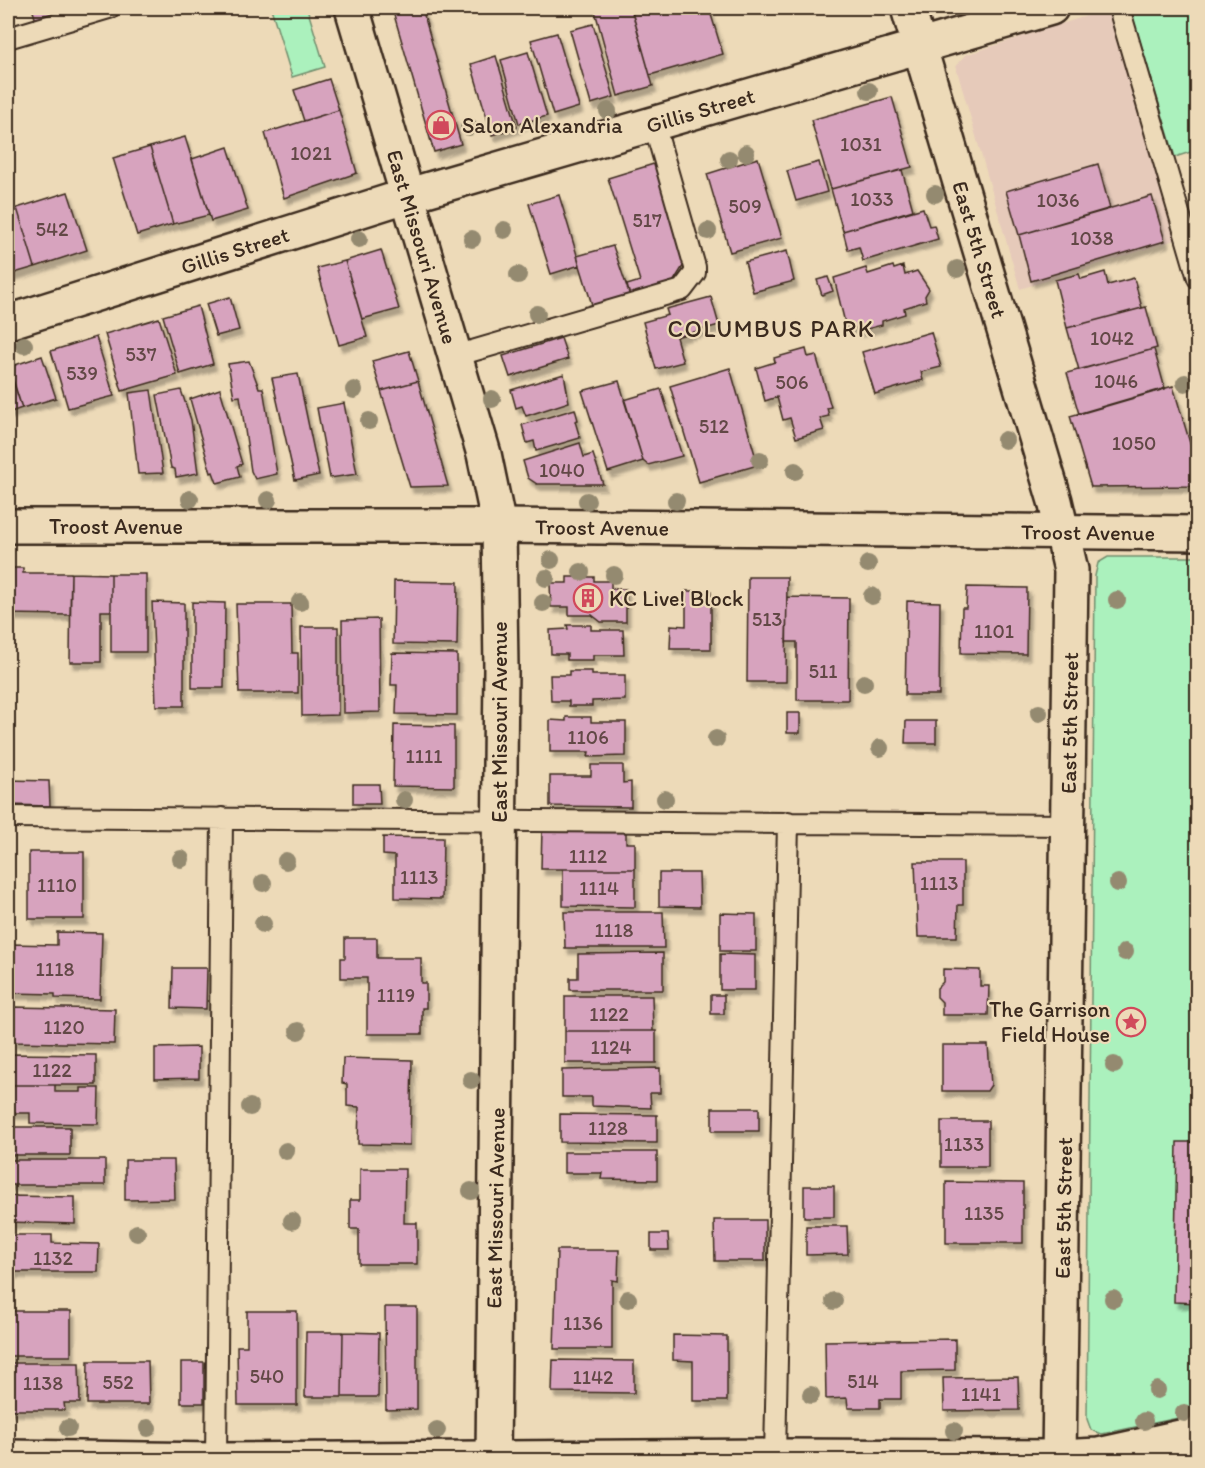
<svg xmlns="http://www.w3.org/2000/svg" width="1205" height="1468" viewBox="0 0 1205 1468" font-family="Itim,sans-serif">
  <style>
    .built { fill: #e6caba }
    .green { fill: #abf1bd; stroke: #738e6e; stroke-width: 1.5 }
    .building { fill: #d7a3be; stroke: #3b2a1e; stroke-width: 1.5; filter: url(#shadow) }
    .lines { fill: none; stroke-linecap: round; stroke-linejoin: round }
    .lane-casing { stroke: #3b2a1e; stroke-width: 24 }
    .street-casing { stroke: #3b2a1e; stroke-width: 38 }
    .lane { stroke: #eddab8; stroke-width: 20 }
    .street { stroke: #eddab8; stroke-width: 33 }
    .tree { fill: #948a70 }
    .labels { text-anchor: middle; stroke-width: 4.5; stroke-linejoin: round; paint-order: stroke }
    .number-label { font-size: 20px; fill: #624846 }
    .street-label { font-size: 22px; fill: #3b2a1e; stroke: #eddab8 }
    .poi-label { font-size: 22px; fill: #3b2a1e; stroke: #eddab8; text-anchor: start }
    .neighbourhood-label { font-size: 24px; letter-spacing: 1.5px; fill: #3b2a1e; stroke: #eddab8 }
  </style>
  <defs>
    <filter id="shadow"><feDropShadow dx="3.5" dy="6" stdDeviation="1.5" flood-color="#0004"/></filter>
  </defs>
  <rect width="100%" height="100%" fill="#eddab8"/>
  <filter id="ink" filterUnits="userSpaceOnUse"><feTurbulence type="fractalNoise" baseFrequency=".0167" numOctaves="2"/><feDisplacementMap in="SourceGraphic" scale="12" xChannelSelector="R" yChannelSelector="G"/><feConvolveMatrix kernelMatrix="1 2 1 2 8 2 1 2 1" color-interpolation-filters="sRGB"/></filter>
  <g filter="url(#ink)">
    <path class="built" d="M1111,8L1178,239L1020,289L956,67L965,55Z"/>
    <path class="green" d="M271,8H307L325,67L292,77Z
      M1130,8H1197V150L1175,157Z
      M1108,557H1197V1414L1102,1434L1091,1430L1087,1419L1095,576L1098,563Z"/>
    <path class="building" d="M32,8H69L70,12L36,21Z
      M392,8H422L461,144L434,152Z
      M608,8H631L653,86L618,96L595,11Z
      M631,8H709L723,54L650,75Z
      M593,24L614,97L591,104L570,30Z
      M557,33L579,107L553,115L531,40Z
      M528,52L547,116L519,124L501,60Z
      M496,56L517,127L492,135L471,64Z
      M329,79L339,110L304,121L294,90Z
      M892,97L912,167L831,189L811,120Z
      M339,110L357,173L284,198L265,133Z
      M185,137L209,215L173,224L150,147Z
      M150,147L173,224L137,235L113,158Z
      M228,147L248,210L211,221L192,159Z
      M758,158L782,238L730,252L707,174Z
      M819,162L827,192L796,201L787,171Z
      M657,163L685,263L672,284L630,296L627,285L640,281L608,178Z
      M1098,164L1110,209L1019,235L1006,191Z
      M902,170L913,210L843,231L831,189Z
      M68,192L87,250L35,267L17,208Z
      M559,195L580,265L551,274L529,204Z
      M1152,196L1165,241L1031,281L1019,235Z
      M17,208L35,267L8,275V211Z
      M923,208L929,226L934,225L938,239L863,261L859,247L848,250L843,231Z
      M613,246L630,296L593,308L577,256Z
      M381,250L399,309L362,319L345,261Z
      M787,251L794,281L753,292L745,262Z
      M345,261L367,337L339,345L317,268Z
      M893,266L894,269L903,266L905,275L917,271L929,289L925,296L926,301L904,308L905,314L882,321V325L859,331L857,328L846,327L834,278L866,268L868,274Z
      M1105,272L1108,285L1134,278L1142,308L1067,328L1055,280L1079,274L1081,279Z
      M828,277L833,291L822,295L817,280Z
      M230,297L239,330L216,336L206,304Z
      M711,297L719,325L676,337L683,362L656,369L643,322L668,315L666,309Z
      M198,306L213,364L180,374L163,316Z
      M1146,307L1157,348L1079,370L1067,328Z
      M159,318L177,375L122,391L105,334Z
      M931,332L941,367L921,372L923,380L875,394L862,352Z
      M96,337L114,396L68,408L51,351Z
      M561,338L568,359L510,377L503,356Z
      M806,349L808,357L816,355L831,407L827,408L829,416L820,418L824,430L796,438L790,418L783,420L777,397L765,401L756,368L775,362L774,358Z
      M1154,349L1165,389L1079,414L1067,373Z
      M409,351L418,381L381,391L372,361Z
      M42,356L56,398L22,408L9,367Z
      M249,361L259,388H263L277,474L255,479L251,471L240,396L234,397L228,364Z
      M8,367L22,408L8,413Z
      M730,368L758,465L699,482L670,386Z
      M298,374L319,475L295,480L272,378Z
      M564,374L569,402L526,416L522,406L516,408L511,390Z
      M418,381L448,486L410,487L381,391Z
      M619,381L643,461L608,472L582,391Z
      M1173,386L1198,470V486L1091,487L1070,416Z
      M220,389L242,464L237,466L240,477L217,483L213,472L211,473L190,399Z
      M661,389L682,456L648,465L643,461L624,400Z
      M151,390L163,473L138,474L129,393Z
      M181,390L191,420L198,473L176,477L175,469L171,468L157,395Z
      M344,403L357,474L330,478L317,408Z
      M575,409L578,420L575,421L580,438L536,451L534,441L527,443L522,425Z
      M580,443L584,457L593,454L603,484H537L528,478L523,461Z
      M8,568H23V573H71L70,615L8,614Z
      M71,573L111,574V611H101V662H70Z
      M111,574H146V652H111Z
      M567,577H594V581H611V589H626V622H601L592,615H569V607H551L550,583H567Z
      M748,577H787L786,682H747Z
      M394,581L458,582L457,645L393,644Z
      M967,587L1027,588L1026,654L961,653L962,608H966Z
      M686,591H711V649H670L671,625L686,626Z
      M787,597L849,598L848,700H797V642H786Z
      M907,601L940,602L939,695H905Z
      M152,602L184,603V706H156Z
      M192,602L225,603L224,688H192Z
      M236,604H291L292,653H298V693H239Z
      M379,619L380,712L343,713L342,620Z
      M567,625H591V630H623L624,655H593V660H567V654H551L550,630L568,629Z
      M301,627H338V715L302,716Z
      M392,653L457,654V715L396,714L397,685H391Z
      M569,671H592V675H625V700L592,701V706H569V701H551L550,675H569Z
      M787,713H800V733H787Z
      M566,717H591V722H626V756L588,757L589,752H550V720L566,721Z
      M906,721H936V743H905Z
      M394,725L454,726V787L393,786Z
      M591,765H623V783L631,782V807L550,806V776H591Z
      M8,780L49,781L50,806L8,805Z
      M353,784H379L380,804H353Z
      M542,829L626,830V843H635V869H541Z
      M383,837L443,838L442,899L395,898V856L383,855Z
      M29,852H84V919H29Z
      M915,862H963V905H958L957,937H918Z
      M563,869H635V907L563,906Z
      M659,873H699L700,907L659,906Z
      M564,912H663L664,948H565Z
      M720,913L756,914V951H720Z
      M57,932L102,933L100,999L55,998V994L9,993L10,944L57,945Z
      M345,938H377V958H421V983H426V1008H422V1034H367V978H341V958H345Z
      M663,953V990H570V978H578V954Z
      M720,954L755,955V990H720Z
      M173,968H207L206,1009L172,1008Z
      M943,969L980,970V986H989L988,1015H942V1002L937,997V988L943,982Z
      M711,995H724V1014H711Z
      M565,996H652L653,1031H565Z
      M13,1007L115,1009L114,1044L12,1042Z
      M565,1031H656V1063H565Z
      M942,1045H988L991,1085L987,1091H942Z
      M199,1047V1078L155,1079V1048Z
      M8,1054L96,1055V1085H8Z
      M343,1058L412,1060L410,1145L358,1144L359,1107L347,1106V1084L342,1083Z
      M660,1068V1093H650L651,1108L592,1106V1097H562V1070Z
      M8,1085H55V1092H81V1088H99L98,1124L30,1123V1113H8Z
      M712,1108H759V1131H712Z
      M560,1114L657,1115V1143L560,1142Z
      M941,1121H988V1167H941Z
      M8,1127H70V1155H8Z
      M1177,1142H1198V1303L1174,1302Z
      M564,1152H657V1180L601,1179L602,1173H564Z
      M8,1160H105V1185H8Z
      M125,1160H174L175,1199L125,1200Z
      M360,1169H405L404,1223H417V1264H359V1229H350V1200H360Z
      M946,1182L1023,1183V1243H946Z
      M804,1186H834V1217H804Z
      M8,1196L75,1197V1224L8,1222Z
      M714,1220H765V1261H715Z
      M806,1226H847L848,1254L806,1255Z
      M651,1234H668L669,1250H651Z
      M8,1235H52V1243L99,1244L98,1272H8Z
      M557,1250H619L618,1281L612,1280V1349H554Z
      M385,1307H417V1409L386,1410Z
      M8,1311H71V1356H8Z
      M247,1311H297V1405H238L237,1346H247Z
      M306,1332H343L342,1397H305Z
      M343,1332L379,1333L378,1397H342Z
      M673,1335L727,1336V1401H693V1361L673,1360Z
      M955,1339V1370L901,1371V1399H880V1408H848L847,1398L826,1399L825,1341Z
      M553,1360L634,1361V1393L552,1392Z
      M88,1361H148L149,1404H87Z
      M181,1362H204V1403H181Z
      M8,1363H79L80,1403H64L65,1410H8Z
      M1018,1377L1019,1410L944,1411L943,1378Z"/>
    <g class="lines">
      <g class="lane-casing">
        <path id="lane" d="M1119,8L1198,278
          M8,38L109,8
          M455,356L682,290L695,273V267L654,124
          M8,817L1068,825
          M775,1456L788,822
          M216,1460L222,818"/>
      </g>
      <g class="street-casing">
        <g id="street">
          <path id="s1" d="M352,8L484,454L499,526L501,669L493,1458"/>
          <path id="s2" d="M908,8L1055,501L1071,570L1059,1460"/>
          <path id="s3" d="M8,322L409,195L1051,8"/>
          <path id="s4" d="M8,526H499L1198,533"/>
          <path d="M8,1457L216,1460L775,1456L1059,1457L1098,1455L1198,1433"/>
        </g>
      </g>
      <use href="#lane" class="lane"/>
      <use href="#street" class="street"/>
    </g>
    <g class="tree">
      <circle cx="869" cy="91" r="9"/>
      <circle cx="608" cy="111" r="9"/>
      <circle cx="469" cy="127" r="9"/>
      <circle cx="746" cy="153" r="9"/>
      <circle cx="729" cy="159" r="9"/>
      <circle cx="935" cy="194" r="9"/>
      <circle cx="504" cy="230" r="9"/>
      <circle cx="708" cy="231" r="9"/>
      <circle cx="359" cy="239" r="9"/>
      <circle cx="472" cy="239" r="9"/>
      <circle cx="957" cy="269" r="9"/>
      <circle cx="518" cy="275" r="9"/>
      <circle cx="537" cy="314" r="9"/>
      <circle cx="24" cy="345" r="9"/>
      <circle cx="1185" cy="383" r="9"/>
      <circle cx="354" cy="390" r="9"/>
      <circle cx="492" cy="399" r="9"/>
      <circle cx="369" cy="421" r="9"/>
      <circle cx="1005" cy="440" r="9"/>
      <circle cx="760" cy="460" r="9"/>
      <circle cx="795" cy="471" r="9"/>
      <circle cx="190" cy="499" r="9"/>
      <circle cx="268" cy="500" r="9"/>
      <circle cx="587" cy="501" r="9"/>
      <circle cx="676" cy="501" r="9"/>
      <circle cx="551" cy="560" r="9"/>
      <circle cx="868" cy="564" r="9"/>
      <circle cx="581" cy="572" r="9"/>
      <circle cx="614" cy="575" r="9"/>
      <circle cx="546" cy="578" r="9"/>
      <circle cx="872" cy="596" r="9"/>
      <circle cx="1117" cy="600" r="9"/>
      <circle cx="300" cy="602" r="9"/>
      <circle cx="543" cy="603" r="9"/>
      <circle cx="864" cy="683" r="9"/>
      <circle cx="1039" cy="713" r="9"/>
      <circle cx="716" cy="739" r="9"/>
      <circle cx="880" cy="748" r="9"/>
      <circle cx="665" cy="799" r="9"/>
      <circle cx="404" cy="800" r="9"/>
      <circle cx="181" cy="859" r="9"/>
      <circle cx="286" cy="861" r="9"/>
      <circle cx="263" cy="883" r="9"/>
      <circle cx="1118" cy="883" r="9"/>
      <circle cx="263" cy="924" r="9"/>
      <circle cx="1125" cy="952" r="9"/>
      <circle cx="298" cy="1031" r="9"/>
      <circle cx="1114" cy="1065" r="9"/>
      <circle cx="471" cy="1080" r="9"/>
      <circle cx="250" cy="1107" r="9"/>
      <circle cx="286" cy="1151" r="9"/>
      <circle cx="471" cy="1191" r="9"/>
      <circle cx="292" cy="1221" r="9"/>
      <circle cx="137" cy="1233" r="9"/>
      <circle cx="628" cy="1299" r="9"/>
      <circle cx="1113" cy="1299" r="9"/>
      <circle cx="834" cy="1301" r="9"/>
      <circle cx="1157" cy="1390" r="9"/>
      <circle cx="811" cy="1395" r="9"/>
      <circle cx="1184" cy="1413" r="9"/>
      <circle cx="1144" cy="1421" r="9"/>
      <circle cx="68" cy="1428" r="9"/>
      <circle cx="148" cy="1428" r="9"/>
      <circle cx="437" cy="1430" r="9"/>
      <circle cx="954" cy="1431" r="9"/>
    </g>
  </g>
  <defs>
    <g id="shop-ring" transform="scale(1.5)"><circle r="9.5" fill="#eddab8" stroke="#d1495b" stroke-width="1.5"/><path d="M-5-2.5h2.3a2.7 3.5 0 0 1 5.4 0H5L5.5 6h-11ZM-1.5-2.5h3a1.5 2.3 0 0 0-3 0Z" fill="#d1495b"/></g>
    <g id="building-ring" transform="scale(1.5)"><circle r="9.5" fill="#eddab8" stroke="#d1495b" stroke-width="1.5"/><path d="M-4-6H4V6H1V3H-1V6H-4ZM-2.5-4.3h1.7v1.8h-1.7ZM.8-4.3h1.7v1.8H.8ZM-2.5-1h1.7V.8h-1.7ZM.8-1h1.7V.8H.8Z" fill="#d1495b"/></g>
    <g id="sight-ring" transform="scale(1.5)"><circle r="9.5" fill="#eddab8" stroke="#d1495b" stroke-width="1.5"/><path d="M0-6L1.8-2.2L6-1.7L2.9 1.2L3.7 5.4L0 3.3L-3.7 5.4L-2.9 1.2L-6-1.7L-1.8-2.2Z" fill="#d1495b"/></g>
  </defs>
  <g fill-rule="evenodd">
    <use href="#shop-ring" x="441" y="125"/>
    <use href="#building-ring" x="588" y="598"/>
    <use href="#sight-ring" x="1131" y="1022"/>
  </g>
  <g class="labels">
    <g class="number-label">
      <text x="861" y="151">1031</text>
      <text x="311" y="160">1021</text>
      <text x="872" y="206">1033</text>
      <text x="1058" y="207">1036</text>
      <text x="745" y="213">509</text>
      <text x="647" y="227">517</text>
      <text x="52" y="236">542</text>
      <text x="1092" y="245">1038</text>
      <text x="1112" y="345">1042</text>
      <text x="141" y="361">537</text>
      <text x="82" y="380">539</text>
      <text x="1116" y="388">1046</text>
      <text x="792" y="389">506</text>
      <text x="714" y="433">512</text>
      <text x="1134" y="450">1050</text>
      <text x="562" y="477">1040</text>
      <text x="767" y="626">513</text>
      <text x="994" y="638">1101</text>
      <text x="823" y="678">511</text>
      <text x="588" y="744">1106</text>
      <text x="424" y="763">1111</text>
      <text x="588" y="863">1112</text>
      <text x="419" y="884">1113</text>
      <text x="939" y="890">1113</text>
      <text x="57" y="892">1110</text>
      <text x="599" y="895">1114</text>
      <text x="614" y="937">1118</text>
      <text x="55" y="976">1118</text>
      <text x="396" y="1002">1119</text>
      <text x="609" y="1021">1122</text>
      <text x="64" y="1034">1120</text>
      <text x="611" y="1054">1124</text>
      <text x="52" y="1077">1122</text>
      <text x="608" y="1135">1128</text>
      <text x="964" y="1151">1133</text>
      <text x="984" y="1220">1135</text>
      <text x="53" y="1265">1132</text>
      <text x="583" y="1330">1136</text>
      <text x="267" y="1383">540</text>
      <text x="593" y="1384">1142</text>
      <text x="863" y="1388">514</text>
      <text x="118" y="1389">552</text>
      <text x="43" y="1390">1138</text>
      <text x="981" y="1401">1141</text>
    </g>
    <g class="street-label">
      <text dy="8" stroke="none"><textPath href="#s3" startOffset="724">Gillis Street</textPath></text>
      <text dy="8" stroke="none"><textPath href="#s1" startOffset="249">East Missouri Avenue</textPath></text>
      <text dy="8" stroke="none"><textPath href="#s2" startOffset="252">East 5th Street</textPath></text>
      <text dy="8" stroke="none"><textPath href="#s3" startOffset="238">Gillis Street</textPath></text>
      <text dy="8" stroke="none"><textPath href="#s4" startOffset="108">Troost Avenue</textPath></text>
      <text dy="8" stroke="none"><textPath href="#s4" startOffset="594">Troost Avenue</textPath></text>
      <text dy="8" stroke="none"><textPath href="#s4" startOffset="1080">Troost Avenue</textPath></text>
      <text transform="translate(499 722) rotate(-90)" y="8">East Missouri Avenue</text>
      <text transform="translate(1069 723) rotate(-89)" y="8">East 5th Street</text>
      <text transform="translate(495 1208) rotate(-89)" y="8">East Missouri Avenue</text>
      <text transform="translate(1063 1208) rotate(-89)" y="8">East 5th Street</text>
    </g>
    <g class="poi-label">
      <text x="462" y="133">Salon Alexandria</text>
      <text x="609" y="606">KC Live! Block</text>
      <text x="1110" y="1017" text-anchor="end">The Garrison<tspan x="1110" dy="25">Field House</tspan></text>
    </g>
    <g class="neighbourhood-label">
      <text x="771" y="337">COLUMBUS PARK</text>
    </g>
  </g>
  <rect width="1205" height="1468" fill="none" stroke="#eddab8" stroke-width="30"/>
  <rect x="15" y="15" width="1175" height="1438" fill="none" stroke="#3b2a1e" stroke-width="2" filter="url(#ink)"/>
</svg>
